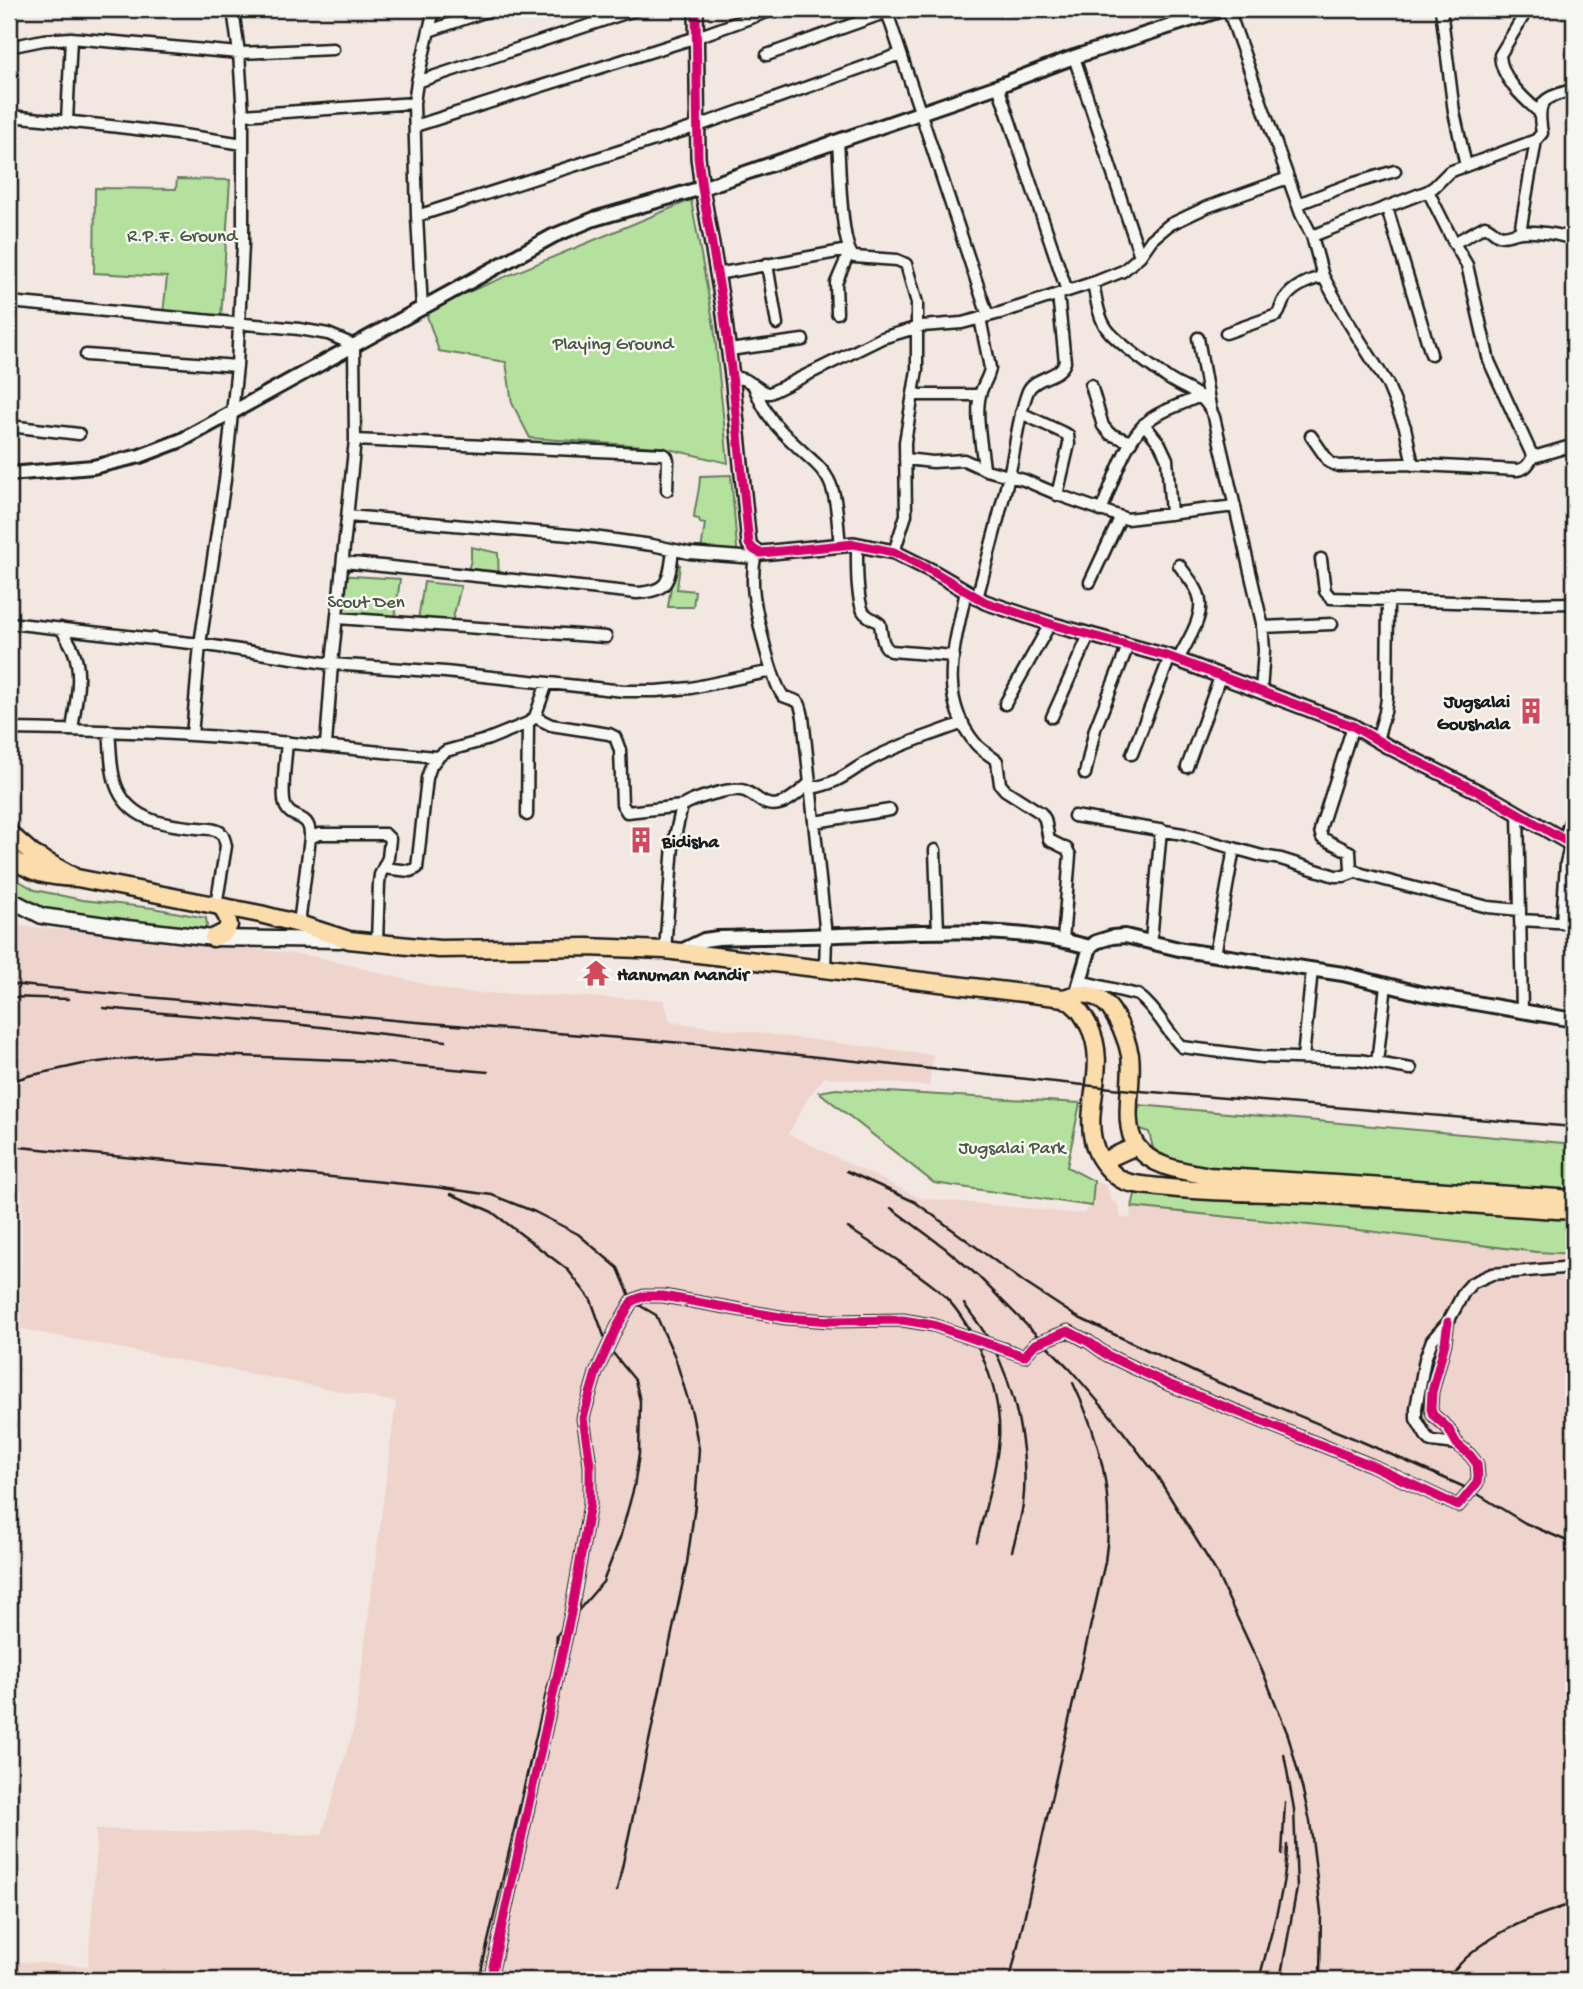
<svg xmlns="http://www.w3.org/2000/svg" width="1583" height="1989" viewBox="0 0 1583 1989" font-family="'Gochi Hand',sans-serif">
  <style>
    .built { fill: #eed4cd }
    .green { fill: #b5e19f; stroke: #687e5e; stroke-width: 2 }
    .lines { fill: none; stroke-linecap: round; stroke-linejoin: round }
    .minor-casing { stroke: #1c1c1c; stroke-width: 15 }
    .tertiary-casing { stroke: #1c1c1c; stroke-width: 18 }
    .secondary-casing { stroke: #1c1c1c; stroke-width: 19 }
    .primary-casing { stroke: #1c1c1c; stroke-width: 21 }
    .minor { stroke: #f6f6f2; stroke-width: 10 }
    .tertiary { stroke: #f6f6f2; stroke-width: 12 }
    .secondary { stroke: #f6f6f2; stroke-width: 14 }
    .primary { stroke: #fbddab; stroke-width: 16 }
    .rail { stroke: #1c1c1c; stroke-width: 2.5 }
    .cycleway-casing { stroke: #f6f6f2; stroke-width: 13 }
    .cycleway { stroke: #d6006c; stroke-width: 9 }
    .labels { text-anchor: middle; stroke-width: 5; stroke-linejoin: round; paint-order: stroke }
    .park-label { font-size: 19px; fill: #4a5743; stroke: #f6f6f2 }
    .poi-label { font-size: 19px; font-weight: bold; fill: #1c1c1c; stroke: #f6f6f2; text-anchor: start }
  </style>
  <rect width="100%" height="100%" fill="#f2e7e1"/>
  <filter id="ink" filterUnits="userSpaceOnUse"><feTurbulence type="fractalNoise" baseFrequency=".0143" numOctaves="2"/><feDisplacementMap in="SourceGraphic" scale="14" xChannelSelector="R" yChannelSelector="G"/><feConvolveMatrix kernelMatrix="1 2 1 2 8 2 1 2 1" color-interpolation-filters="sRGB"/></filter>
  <g filter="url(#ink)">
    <path class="built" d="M9,925L202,942L317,957L455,992L664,1000L670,1022L933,1055L929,1086L824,1077L808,1098L788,1134L920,1198L1083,1214L1092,1205L1094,1181L1106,1185L1112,1201L1119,1206L1120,1217L1125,1219L1130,1218L1132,1207L1368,1231L1537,1252L1574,1254V1980H9V1961L88,1966L96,1857V1829L322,1835L354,1727L396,1402L21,1329L22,1191L9,1187Z"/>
    <path class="green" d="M177,179L230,180L221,319L163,314L167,277L94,273L95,188L176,189Z
      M691,200L714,326L728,463L660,447L530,438L512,403L506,362L439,351L425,310Z
      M731,475L738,560L700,557L705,524L700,523L699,519L694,518C695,503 700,491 700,476Z
      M471,547L498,553L499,582L465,580L471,560Z
      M674,565H680L677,589L695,591L693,607H668Z
      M337,575L400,579L394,626L332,621Z
      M424,582L461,586L451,626L418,620Z
      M9,875L35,890L82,900L153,908L206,918L207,926L200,931L81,916L38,908L9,887Z
      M836,1089L1080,1103L1067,1167L1094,1181L1092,1206L934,1183L819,1092Z
      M1139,1105L1574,1144V1194L1199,1170L1156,1160L1149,1132L1136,1128Z
      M1136,1190L1358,1207L1574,1219V1254L1537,1252L1368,1231L1132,1207Z"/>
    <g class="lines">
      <g class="minor-casing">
        <path id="minor" d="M886,9L988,316
          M1228,9L1301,214L1312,236L1323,276L1347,320L1387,383L1405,427L1413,465
          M1441,9L1454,112L1466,166
          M1526,9L1524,15L1500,55C1501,78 1522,97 1539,112
          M429,31L493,9
          M9,47L43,40L71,38L239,53L333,49
          M767,55L887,12
          M1074,57L1140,256
          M417,82L638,9
          M998,86L1067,291
          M243,115L414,103
          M9,116C89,123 164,131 243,144
          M67,121L71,38
          M415,126L697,37L775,9
          M838,142C840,164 840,245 854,257L897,260L906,264L917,303V370L905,442L906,515L894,552
          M1428,191L1454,243L1467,265L1489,361L1531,453L1537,456L1574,445
          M1298,204L1348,185L1395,171
          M1387,208L1431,354
          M417,216L698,126L900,54
          M1520,232L1536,140
          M1312,236L1428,191L1434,187L1449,172L1536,140L1542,133C1536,98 1544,99 1574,89
          M1454,243L1485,226C1491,228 1494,233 1499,235C1506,238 1515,232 1522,232C1537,231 1561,234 1574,240
          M767,264L777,324
          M717,274L848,250
          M1093,283C1096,297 1098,317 1107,329C1116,342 1152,367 1166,377C1187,392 1203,390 1214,417L1262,623L1264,650L1261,692
          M9,302L299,329L328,334L354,345L355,440L332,664L326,745
          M422,309L417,216L414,103L417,82L434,9
          M837,313L836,283L849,253
          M980,318L990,368C989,378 982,385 980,395C975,415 982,447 984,469
          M1226,333L1277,315C1281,310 1281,305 1284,300C1293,286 1309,281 1323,276
          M1198,338L1210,406
          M729,350L803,340
          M86,355L237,366
          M732,376L746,380L766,393H770L882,338L922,326L962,323L1000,313L1098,281L1123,271L1140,256L1152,239L1169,225L1207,207L1288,178
          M753,384C765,416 777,428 801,450C810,459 822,467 828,479C838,497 837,523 840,544
          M1091,385L1103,426L1110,434L1131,442
          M913,395H979
          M1021,413L1068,435L1069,444L1057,495
          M1144,424L1160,444L1167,459L1171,514
          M9,426L79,434
          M1311,436L1329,462L1338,466L1404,464L1517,470C1527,469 1529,463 1534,455
          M355,440L663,454L667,457L668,461L667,490
          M905,459L933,462L964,460L986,470L1024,480L1064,497L1127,519L1235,506
          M1101,511C1113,482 1127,432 1155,416C1169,408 1185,403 1200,396
          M348,516L593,537L652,545L689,553L755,558
          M857,544C857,561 856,596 863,611C866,617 875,619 880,624C882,634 881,646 891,651L954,656
          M756,552C753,566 752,581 754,596C757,617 771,680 783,696C799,703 799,697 803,717L826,936L825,970
          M1321,559L1325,591L1331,598L1515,604L1574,603
          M344,562L637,593C670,591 669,580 673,550
          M1090,582L1120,518
          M966,591C955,645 936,697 976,744C982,751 990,755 997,761L1000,784L1005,790L1041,813L1045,819L1049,840L1067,849L1070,855L1063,940
          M977,598C988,556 1000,514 1010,471C1016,445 1018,416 1028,391C1035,376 1060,378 1065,362L1058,294
          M337,618L606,637
          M9,623L200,644L332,664L445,672L624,691H656L691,688L772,671
          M1262,627L1332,624
          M61,628C65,636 71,644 74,652C83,676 75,706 72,730
          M1178,660C1187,641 1207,614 1198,593C1194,583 1185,574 1179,565
          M1005,704L1050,624
          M535,717L551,725L609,734L615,737L620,750L622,804L627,812L682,806
          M1052,717L1089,635
          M1353,726L1321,826L1320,831L1322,838L1350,852L1351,869L1362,874L1488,907L1520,910
          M9,729C70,730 131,731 191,735C274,740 355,750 438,757
          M109,731C111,749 110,773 118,790C133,822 167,825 198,828C204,829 214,828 220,832C224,835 225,841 226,846L216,906
          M192,735L200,644L225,480L237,366L243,244V115L239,53L233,9
          M1377,740L1385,712L1387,698L1388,600
          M287,742C286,756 281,793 285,805C291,822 311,811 310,838
          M1132,754L1170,657
          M1187,767L1220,677
          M1085,774L1095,729L1128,646
          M811,788C840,783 847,773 870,760C899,744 932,735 963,723
          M1518,813L1522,1011
          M527,815L528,723
          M1074,816L1183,834L1262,856L1281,859L1335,876H1344L1355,872
          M815,822L890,810
          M935,850L938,932
          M383,868L410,871L417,868L427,778L431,766L438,757L446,751L486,740L528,723L535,717L547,683
          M1520,920L1574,923
          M1562,923L1566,863L1570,846
          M299,924L310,838L319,834H385L390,839L388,858L380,875L379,883L377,942
          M1151,941L1161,829
          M665,950L673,845L682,806C693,799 732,786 745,791C757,796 764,808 779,804C791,801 801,790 810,783
          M1215,955L1234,848
          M1080,981L1138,995C1156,1008 1166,1031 1182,1047L1262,1057L1359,1060L1411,1069
          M1303,1058L1312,970
          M1377,1063L1386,985
          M1457,1444L1431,1441L1426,1436L1416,1419V1408L1425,1359L1432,1340L1448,1322L1464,1292L1472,1283L1492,1274L1574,1267
          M490,1980L571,1613L590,1504V1464L583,1418L596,1373L617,1327L632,1301L644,1296H663L786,1318L831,1321L903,1320L933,1325L1024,1356L1035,1344L1068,1331L1089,1342L1107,1355L1168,1384L1371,1465L1458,1506L1477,1483L1478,1476L1477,1464L1470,1455L1457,1444L1448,1428L1433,1415L1431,1409L1432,1392L1445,1343L1448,1322"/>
      </g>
      <g class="tertiary-casing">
        <path id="tertiary" d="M696,9L698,157L702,188L723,307L733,384L749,544C752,548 755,552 761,553L854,544L894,552L932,571L985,602L1054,625L1170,657L1353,726L1387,746L1495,800L1566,841
          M9,474L93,467L140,456L182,440L553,236L594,219L702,188L998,86L1074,57L1224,9
          M1574,815L1567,834L1566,841L1574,849
          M677,953L704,940L718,938C768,937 818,936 868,934C942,931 1018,927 1090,947
          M1074,1002L1090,947L1096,942L1112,937L1125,936L1183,950L1343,974L1423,994L1574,1020"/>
      </g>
      <g class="secondary-casing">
        <path id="secondary" d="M9,899L42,916L127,928L213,938L340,940"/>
      </g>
      <g class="primary-casing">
        <path id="primary" d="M9,833L33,854L73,876
          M9,856C31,874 49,877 77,878L260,914L299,924L349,940L439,949L587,947L665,950L1064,998C1076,1004 1082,1013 1088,1024C1111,1067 1080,1109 1096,1150C1100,1161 1113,1176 1124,1181C1134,1185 1149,1186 1160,1187C1208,1193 1256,1192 1304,1194C1394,1197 1484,1206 1574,1211
          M213,938L225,932L229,925L227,917L221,907
          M1064,998C1082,991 1099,993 1111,1010C1120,1024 1127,1039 1130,1055C1134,1082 1121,1123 1136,1145C1152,1168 1184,1171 1209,1176L1574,1199
          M1103,1161L1136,1146"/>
      </g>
      <use href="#minor" class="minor"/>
      <use href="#tertiary" class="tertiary"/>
      <use href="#secondary" class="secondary"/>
      <use href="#primary" class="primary"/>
      <path class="rail" d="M9,984L404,1021L696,1044L1140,1091L1574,1127
        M9,997L69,999
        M103,1008L294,1024L446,1041
        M9,1082L28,1076L83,1064L114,1060L191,1054L363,1061L488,1072
        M9,1146L435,1187L492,1195L535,1212L578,1234L618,1268L632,1301L656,1315L675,1357L692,1413L699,1449L695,1505L687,1563L617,1891
        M847,1171L915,1202L1025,1283L1077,1317L1205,1377L1365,1443L1471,1490L1525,1523L1574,1544
        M451,1194L492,1212L568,1270L591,1300L608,1347L635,1380L640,1401L639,1454L634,1487L620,1538L603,1582L557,1635L555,1662L546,1693L479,1980
        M891,1208L945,1248L978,1276L1070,1369L1115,1421L1157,1476L1215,1570L1265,1677L1288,1735L1302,1787L1310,1821L1321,1912L1320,1980
        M848,1228C878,1248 909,1266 937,1289C973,1320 1002,1390 999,1438C996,1473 985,1508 977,1542
        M964,1304C973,1316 983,1329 991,1343C1016,1388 1029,1453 1023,1504C1021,1520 1016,1536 1012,1551
        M1282,1854L1285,1802
        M1010,1980L1105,1562C1115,1498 1101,1440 1073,1383
        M1259,1980C1270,1935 1286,1891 1287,1845
        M1280,1980L1297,1888L1294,1809L1284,1754
        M1446,1980C1470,1947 1510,1925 1548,1912C1557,1909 1565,1905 1574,1904"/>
      <g class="cycleway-casing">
        <path id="cycleway" d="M696,9L698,157L702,188L723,307L733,384L749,544C752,548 755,552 761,553L854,544L894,552L932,571L985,602L1054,625L1170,657L1353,726L1387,746L1495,800L1566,841
          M490,1980L571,1613L590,1504V1464L583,1418L596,1373L617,1327L632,1301L644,1296H663L786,1318L831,1321L903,1320L933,1325L1024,1356L1035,1344L1068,1331L1089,1342L1107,1355L1168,1384L1371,1465L1458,1506L1477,1483L1478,1476L1477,1464L1470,1455L1457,1444L1448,1428L1433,1415L1431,1409L1432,1392L1445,1343L1448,1322"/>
      </g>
      <use href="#cycleway" class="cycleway"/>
    </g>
  </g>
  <defs>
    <g id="building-bare" transform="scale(2.1)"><path d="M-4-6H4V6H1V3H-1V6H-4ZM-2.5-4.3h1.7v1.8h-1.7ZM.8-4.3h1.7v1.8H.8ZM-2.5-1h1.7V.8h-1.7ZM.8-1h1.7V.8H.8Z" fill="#d1495b" stroke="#f6f6f2" stroke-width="2.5" paint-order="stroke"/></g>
    <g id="temple-bare" transform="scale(2.1)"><path d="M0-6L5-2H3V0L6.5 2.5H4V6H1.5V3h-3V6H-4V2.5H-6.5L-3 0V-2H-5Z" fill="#d1495b" stroke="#f6f6f2" stroke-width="2.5" paint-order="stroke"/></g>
  </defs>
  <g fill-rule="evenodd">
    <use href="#building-bare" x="1531" y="711"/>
    <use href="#building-bare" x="641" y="840"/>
    <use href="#temple-bare" x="596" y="973"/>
  </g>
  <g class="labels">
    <g class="park-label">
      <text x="182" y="241">R.P.F. Ground</text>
      <text x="613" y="349">Playing Ground</text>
      <text x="366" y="607">Scout Den</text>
      <text x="1012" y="1153">Jugsalai Park</text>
    </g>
    <g class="poi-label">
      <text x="1510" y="707" text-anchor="end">Jugsalai<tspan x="1510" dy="22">Goushala</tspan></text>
      <text x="662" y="847">Bidisha</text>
      <text x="617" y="980">Hanuman Mandir</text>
    </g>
  </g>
  <rect width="1583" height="1989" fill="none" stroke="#f6f6f2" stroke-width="35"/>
  <rect x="18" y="18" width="1548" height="1954" fill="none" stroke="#1c1c1c" stroke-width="2.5" filter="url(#ink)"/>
</svg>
